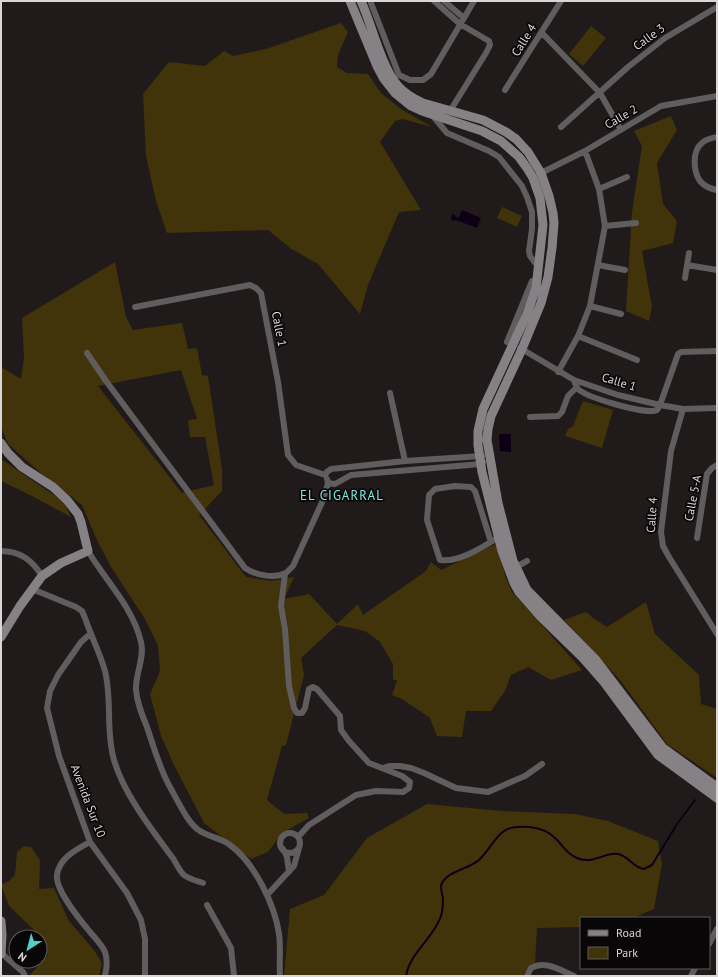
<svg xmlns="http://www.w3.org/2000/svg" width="718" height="977" viewBox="0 0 718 977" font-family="'PT Sans',sans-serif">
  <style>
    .green { fill: #41330a; fill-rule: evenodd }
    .water { fill: #0d0016 }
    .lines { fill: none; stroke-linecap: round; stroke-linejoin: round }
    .stream { stroke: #0d0016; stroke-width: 2 }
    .street { stroke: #5f5d5e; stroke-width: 6 }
    .secondary { stroke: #868184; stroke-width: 9 }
    .labels { text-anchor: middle; stroke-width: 3.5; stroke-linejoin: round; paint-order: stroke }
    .street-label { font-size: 12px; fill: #dad6d6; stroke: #080606 }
    .neighbourhood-label { font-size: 13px; letter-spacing: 1px; fill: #7ee9e2; stroke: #080606 }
  </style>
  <rect width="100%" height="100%" fill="#201b1a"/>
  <path class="green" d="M341,23L348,32L338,55L337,67L347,73L368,74L381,93L401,109L432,127L402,119L395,121L380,142L421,210L399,212L368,285L360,314L318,264L290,248L268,230L167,233L156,201L146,156L143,94L169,62L205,66L224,51L233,56L266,49Z
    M591,26L606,38L583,66L569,54Z
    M671,116L677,130L657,163L663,204L677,221L673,243L642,251L652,307L649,321L626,311L632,212L642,146L634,131Z
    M502,207L522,216L517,227L497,218Z
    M115,262L126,317L133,330L182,323L188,349L197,348L202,375L208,376L222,469V491L199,515L246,577L271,581L294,577L284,599L309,594L337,624L358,604L363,615L426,571L431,562L441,570L496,544L506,578L512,592L582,670L551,680L528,667L511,675L505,691L491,711H466L462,737L437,736L430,718L402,699L392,695L397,681L393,679V664L380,642L365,631L337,625L301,658L304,675L286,745L282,746L267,800L284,814L307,813L309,818L282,833L268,852L251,859L204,823L174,765L161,736L150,694L160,671L158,646L145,619L111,567L97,540L82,505L42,474L8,444L1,427V367L21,379L24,358L22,318ZM181,370L197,419L188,420L190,437H205L214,485L182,493L98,386Z
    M583,401L613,410L602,448L565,436L568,429L573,426Z
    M1,459L64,502L71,517L30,495L1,481Z
    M646,602L655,634L699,675L701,704L717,709V778L667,744L620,680L564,620L586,612L593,618L607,627Z
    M427,804L502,811L575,814L608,821L658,841L662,864L654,909L633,918H581V927L537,928L535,963L522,976H284L290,909L324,895L367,838Z
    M24,846L31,847L40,860L39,889L54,888L69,921L94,950L102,963L99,976H29L48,955L40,947V937H32L36,932L9,906L1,885V884L9,881L15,875L17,852Z"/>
  <path class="water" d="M462,210L481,218L477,228L456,220L452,221L451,217L453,214L456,216L458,219Z
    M499,434H511V452L500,451Z"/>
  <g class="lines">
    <path class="stream" d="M406,976C410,952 434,938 441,916C443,910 443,903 443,898C442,894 441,890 441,886C444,871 471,869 480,859C499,839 497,824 530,827C539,828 549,832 555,838C563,845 566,854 577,858C593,865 604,852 618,854C629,856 633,868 644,869L652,865L677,824L695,800"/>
    <path class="street" d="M434,1L460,24L489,41L490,45L486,53L450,111
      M444,1L464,18
      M371,3L399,75L410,80H423L431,74L474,1
      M542,33L600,93L621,130
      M505,90L561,1
      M432,115L447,133L489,151L499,157L522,186L527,197L532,212V229L529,251L530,256L539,268
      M561,127L628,67L665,38L717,7
      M717,137C712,138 706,139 702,143C692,151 693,171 700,181C705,187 711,189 717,190
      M539,174L585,151L661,106L717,96
      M599,189L627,177
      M605,226L636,223
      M598,265L625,270
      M687,265L717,270
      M685,278L689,253
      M590,306L621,314
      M135,307L250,285L256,288L261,293L278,382L288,455L296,465L325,475
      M578,336L637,360
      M507,342L530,286L532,281H537
      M520,348L574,380L618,395L660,405L683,409L717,408
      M87,353L106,381L245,568C255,575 274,579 286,573C288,571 291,568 293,566L324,498L328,483
      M558,372L578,336L590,306L605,226L599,189L585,151
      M574,380C575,383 576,387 578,389C587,398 639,412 653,411L657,410L660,405L678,354L681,352L717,351
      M390,393L405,461
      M683,409L671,451L661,532L663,546L669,557L717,634
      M530,417L558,416L562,412L568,396L576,388
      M325,475L327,472L331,469L405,461L482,456
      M327,479L328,483L335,484L351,475L481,464L483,462
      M697,538L707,474L712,468L717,465
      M491,542L475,491L471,487L455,486L435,489L429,495L427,520L440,560C458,563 483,547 499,537
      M1,551C20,551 32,560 42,576
      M88,551C105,580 133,607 141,642C145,658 135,674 136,690C137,703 142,715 147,727C154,748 160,770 171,789C178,801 188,824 200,831C209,837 221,838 230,845C254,862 275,905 279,934C281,948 279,962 280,976
      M516,567L527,561
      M285,574L281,606L285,629L289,686L294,708L297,713H302L305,708L309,689L313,687L317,689L340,716L341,730L349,741L369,763L402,776L410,782L409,788L403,792L376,791L356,795L309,825L298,837
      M32,589L76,607L82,611L85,618C91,636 100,653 105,671C112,699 106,728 113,756C121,790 151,829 172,857C176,862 179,871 184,875C189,879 197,881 203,883
      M90,634L81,642L58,675L50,691L47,708L59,756L90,842L127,893L141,920L145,939V976
      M383,768L389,766H400L411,768L424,773L456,788L488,792L525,776L542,764
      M280 843a10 10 0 1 1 20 0a10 10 0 1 1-20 0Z
      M90,842C77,849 59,858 57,875C55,890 81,921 90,932C95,938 102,945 105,952C108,960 107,967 105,976
      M283,849L287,857L289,872
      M267,895L294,866L299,848
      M207,905L231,948L234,976
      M709,944L717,929
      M1,953L23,972L25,976
      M527,976L531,968C545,960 560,970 574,976
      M691,976L695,968"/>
    <path class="secondary" d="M350,1L377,66L384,79L395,93L411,106L422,111L482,131L501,141L519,157L527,168L533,178L540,198L543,225L536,288L527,314L483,409L478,431V445L482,472L502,551L514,583L519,592L540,616L583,658L604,682L658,755L717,798
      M361,1C372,25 381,67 398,86C405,94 414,99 423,103L483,120L506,132L516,139L528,152L541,173L549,196L553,213L554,223L552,248L548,277L541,303L522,349L491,416L488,429L487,440L498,503L513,561L518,571L527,590L596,660L663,748L717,787
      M1,443L8,453L22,467L53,487L67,500L78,514L81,522L88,551L61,563L42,576L20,606L1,637
      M1,921L2,935L1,954"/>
  </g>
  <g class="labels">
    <g class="street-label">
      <text transform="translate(649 37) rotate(-36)" y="4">Calle 3</text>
      <text transform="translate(524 40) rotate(-58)" y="4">Calle 4</text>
      <text transform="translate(621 117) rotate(-30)" y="4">Calle 2</text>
      <text transform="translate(279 329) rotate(79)" y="4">Calle 1</text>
      <text transform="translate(619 382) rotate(17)" y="4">Calle 1</text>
      <text transform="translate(693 498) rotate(-79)" y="4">Calle 5-A</text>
      <text transform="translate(652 515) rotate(-86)" y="4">Calle 4</text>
      <text transform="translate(88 801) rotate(69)" y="4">Avenida Sur 10</text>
    </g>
    <g class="neighbourhood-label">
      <text x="342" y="500">EL CIGARRAL</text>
    </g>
  </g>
  <rect width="718" height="977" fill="none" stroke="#dad6d6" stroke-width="4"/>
  <rect x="580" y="917" width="130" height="52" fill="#080606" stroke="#5c5959"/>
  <rect x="588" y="930" width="20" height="6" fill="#868184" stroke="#5c5959"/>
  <text x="616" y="937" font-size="12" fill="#dad6d6">Road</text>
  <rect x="588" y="947" width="20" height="12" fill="#41330a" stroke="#5c5959"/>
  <text x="616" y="957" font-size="12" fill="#dad6d6">Park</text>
  <g transform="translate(28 949) rotate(216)"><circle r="19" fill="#080606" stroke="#5c5959"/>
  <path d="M0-3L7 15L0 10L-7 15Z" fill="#54cdc6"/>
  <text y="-6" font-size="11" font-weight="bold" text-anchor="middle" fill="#dad6d6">N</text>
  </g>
</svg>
